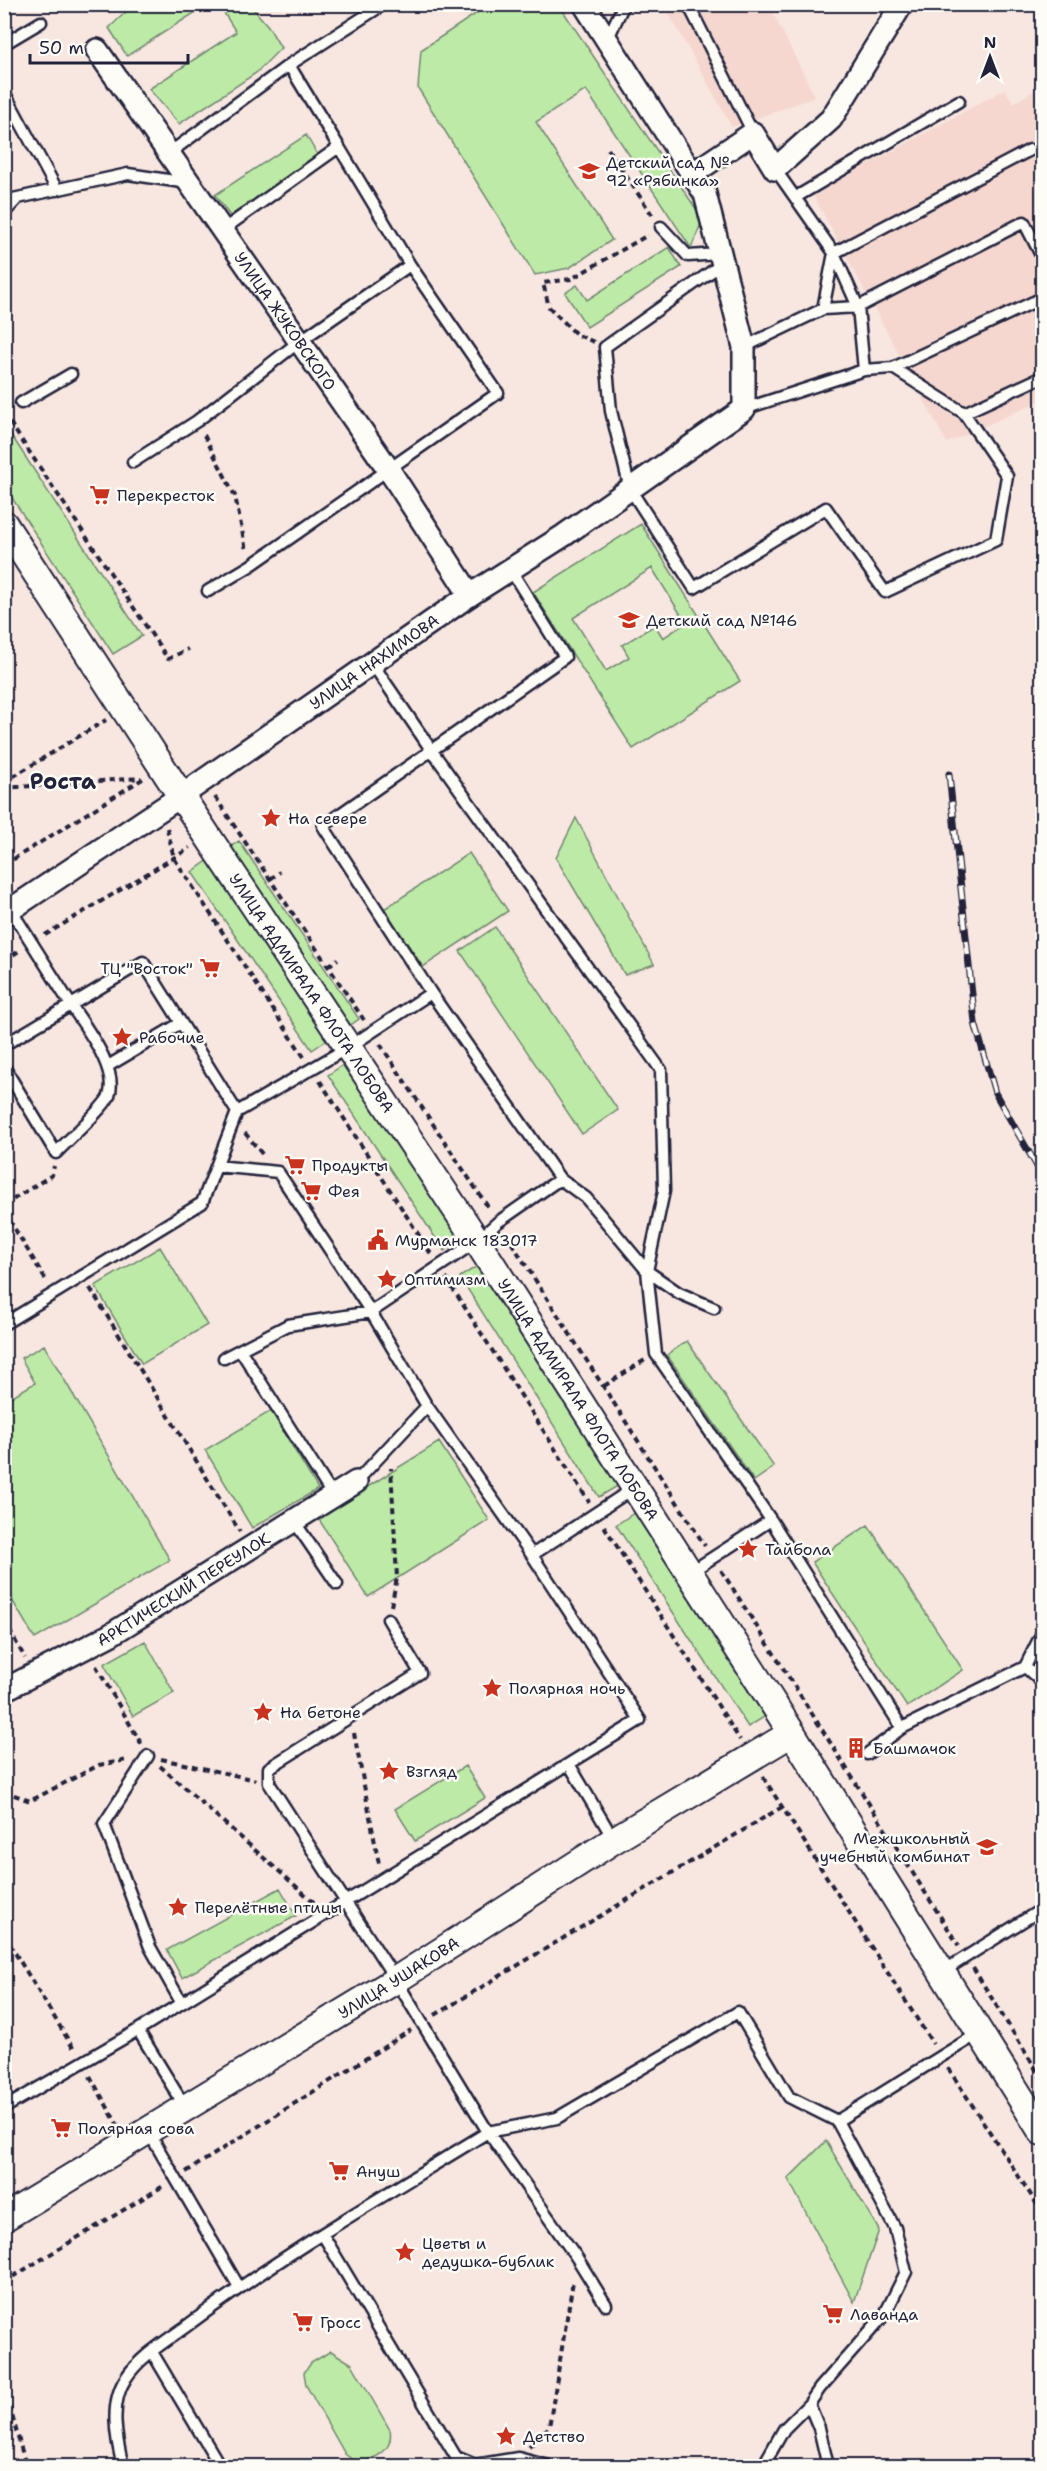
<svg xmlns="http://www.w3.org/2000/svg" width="1047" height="2471" viewBox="0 0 1047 2471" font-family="'Shantell Sans',sans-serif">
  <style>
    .built { fill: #f5d7d0 }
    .green { fill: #beeaa7; stroke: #708671; stroke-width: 1.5; fill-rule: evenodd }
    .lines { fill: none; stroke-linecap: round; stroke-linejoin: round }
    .service-casing { stroke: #22223b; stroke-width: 15 }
    .minor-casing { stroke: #22223b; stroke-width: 26 }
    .tertiary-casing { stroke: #22223b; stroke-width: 30 }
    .path { stroke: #22223b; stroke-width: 4; stroke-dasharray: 6 4.5; stroke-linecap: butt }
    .service { stroke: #fdfcf7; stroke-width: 10 }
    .minor { stroke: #fdfcf7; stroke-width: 21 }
    .tertiary { stroke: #fdfcf7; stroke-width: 26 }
    .rail-casing { stroke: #22223b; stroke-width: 7 }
    .rail { stroke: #fdfcf7; stroke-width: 4.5; stroke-dasharray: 14; stroke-linecap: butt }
    .labels { text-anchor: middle; stroke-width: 5; stroke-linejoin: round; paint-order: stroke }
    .poi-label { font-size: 16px; fill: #22223b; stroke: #fdfcf7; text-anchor: start }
    .street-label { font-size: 16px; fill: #22223b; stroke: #fdfcf7 }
    .district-label { font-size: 22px; font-weight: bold; fill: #22223b; stroke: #fdfcf7 }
  </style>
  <rect width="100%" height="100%" fill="#f8e6e0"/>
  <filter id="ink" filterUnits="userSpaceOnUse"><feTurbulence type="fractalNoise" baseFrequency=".0167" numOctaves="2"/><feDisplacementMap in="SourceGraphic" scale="12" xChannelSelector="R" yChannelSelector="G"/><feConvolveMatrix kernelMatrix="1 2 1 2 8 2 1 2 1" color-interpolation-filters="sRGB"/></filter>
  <g filter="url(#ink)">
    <path class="built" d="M664,5H769L815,97L732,127Z
      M1005,89L1013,103L1038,89L1042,98V400L947,443L813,195Z"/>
    <path class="green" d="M133,5V4L207,5L127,56L109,28Z
      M219,5H250L268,26L281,48L256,73L179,124L149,89L236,32Z
      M489,5H559L703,219L691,248L586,90L536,122L612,240L569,268L535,275L418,88L421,50Z
      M306,135L318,156L230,216L215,195Z
      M669,247L681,267L587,327L565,293L577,285L587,300Z
      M4,424L142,636L113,654L5,487Z
      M641,524L740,681L633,749L533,592ZM652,568L686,623L663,638L655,625L622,645L629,657L606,671L573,618Z
      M576,818L654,964L625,975L556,858Z
      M239,841L359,1019L345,1029L225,850Z
      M469,853L508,911L423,967L384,909Z
      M213,857L333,1036L312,1050L192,872Z
      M495,927L618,1110L582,1134L460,951Z
      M349,1061L465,1237L444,1251L328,1075Z
      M160,1247L207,1325L142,1364L95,1286Z
      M482,1263L621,1484L599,1497L460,1277Z
      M687,1341L774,1467L754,1481L667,1355Z
      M44,1345L170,1560L35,1639L5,1588L4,1401L35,1383L21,1358Z
      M271,1411L318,1489L252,1528L205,1450Z
      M439,1442L489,1520L368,1597L318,1518Z
      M637,1511L769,1714L748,1727L616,1525Z
      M868,1525L963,1670L907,1707L812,1562Z
      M145,1641L174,1693L133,1716L104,1664Z
      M465,1766L485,1798L415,1841L395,1809Z
      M280,1888L296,1916L182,1978L167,1950Z
      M826,2141L879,2230L854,2302L788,2179Z
      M331,2351L352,2364L390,2430C394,2451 376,2458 358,2464L345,2454L306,2385L304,2373L311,2363Z"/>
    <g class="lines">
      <g class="service-casing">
        <path id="service" d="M688,4L753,133
          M607,40L624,4
          M4,44L41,22
          M4,92L57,190
          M168,154L289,65L384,4
          M796,197L959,101
          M4,201L128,174L188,183
          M4,213L18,198
          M661,227L688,256L720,254
          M221,231L339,147L289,65
          M722,264L605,347L611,411L630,489L694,588L826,508L885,592L996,540L1007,476L964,413
          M823,309L858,307L1024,222L1042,257
          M744,347L823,309L834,253L1030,150
          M893,368L964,413L1042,377
          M864,370L893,368L1042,298
          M21,403L71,374
          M744,409L864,370L858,307L834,253L775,169
          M133,462L197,421L300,341L410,265
          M510,569L565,657L323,826L431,993L560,1179L586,1198L647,1271L656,1354L771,1520
          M208,591L250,566L498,393L410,265L339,147
          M372,663L432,751L661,1070L664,1191L647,1271L679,1293L714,1308
          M11,910L71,1005L143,962L237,1112
          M4,1045L71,1005C85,1027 119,1069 109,1096C105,1107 66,1142 56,1153L4,1067
          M108,1066L181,1023
          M216,1166L278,1172L371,1312L288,1325L224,1358
          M4,1324L202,1203L237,1112L349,1047L431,993
          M241,1351L333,1496
          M356,1482L427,1406L371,1312L477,1241L498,1222L560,1179
          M294,1521L337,1584
          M532,1555L634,1488
          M689,1573L771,1520L902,1728L867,1754
          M388,1619L420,1673L269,1768V1783L396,1980L488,2132L557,2118L738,2012L789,2097L837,2121L979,2033
          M1025,1667L1042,1682
          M902,1728L1025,1667L1042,1633
          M148,1756L104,1824L150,1947L181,2002
          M569,1764L614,1840
          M942,1972L1042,1909
          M138,2030L185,2107
          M4,2108L138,2030L640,1720L532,1555L427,1406
          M148,2131L239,2287
          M323,2235L456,2457L475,2465L518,2458L549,2466
          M152,2352L220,2466
          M809,2404L819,2428L827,2462L825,2466
          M123,2466C116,2439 109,2403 126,2378C140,2356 168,2340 188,2325C283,2254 387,2194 488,2132L577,2258L606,2305
          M763,2466L784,2429L809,2404L820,2388L885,2314L906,2272L895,2228L837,2121"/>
      </g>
      <g class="minor-casing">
        <g id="minor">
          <path id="s1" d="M97,50L389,470L470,595"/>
          <path d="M692,174L753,133L775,169L831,119L902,4"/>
          <path id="s2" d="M4,914L181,796L470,595L563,536L744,409V347L705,194L584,4"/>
          <path id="s3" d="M4,1690L110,1635L356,1482"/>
        </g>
      </g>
      <g class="tertiary-casing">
        <g id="tertiary">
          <path id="s4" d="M4,524L181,796L477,1241L792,1733L1042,2132"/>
          <path id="s5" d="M4,2218L396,1980L614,1840L792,1733"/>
        </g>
      </g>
      <path class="path" d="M608,149L653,216
        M594,342L576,334L549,307L543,283L571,279L648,235
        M4,414L168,659L188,649
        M204,435L235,496L246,550
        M4,782L106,720
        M4,788L141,778
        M215,797L364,1020
        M167,828L174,858L304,1057
        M4,865L144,778
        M270,879L280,872
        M45,935L190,848
        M4,960L21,950
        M328,966L338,959
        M380,1044L490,1210
        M320,1081L431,1254
        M245,1133L263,1155
        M4,1205L52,1175L54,1166
        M4,1211L47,1282
        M506,1234L705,1546
        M446,1278L589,1502
        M90,1288L240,1532
        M604,1386L645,1360
        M604,1526L740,1740
        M721,1570L959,1946
        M391,1606L397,1578L391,1468
        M4,1621L25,1658
        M96,1666L142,1745
        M354,1733L379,1864
        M161,1759L256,1780
        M160,1766L316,1904
        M763,1777L933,2044
        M4,1791L30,1801L99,1765L127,1760
        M4,1935L75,2051
        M973,1968L1042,2079
        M435,2015L782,1807
        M948,2068L1042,2212
        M90,2076L117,2124
        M186,2172L411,2030
        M4,2282L165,2185
        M4,2386L26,2466
        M529,2447L549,2427L573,2281"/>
      <use href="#service" class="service"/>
      <use href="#minor" class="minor"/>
      <use href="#tertiary" class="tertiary"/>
      <g class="rail-casing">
        <path id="rail" d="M949,774L975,1023L995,1093L1042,1175"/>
      </g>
      <use href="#rail" class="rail"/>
    </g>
  </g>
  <defs>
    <g id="school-bare" transform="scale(1.62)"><path d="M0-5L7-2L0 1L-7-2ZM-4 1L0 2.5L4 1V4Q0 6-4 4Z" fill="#c8321e" stroke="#fdfcf7" stroke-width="2.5" paint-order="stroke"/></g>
    <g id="supermarket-bare" transform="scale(1.62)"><path d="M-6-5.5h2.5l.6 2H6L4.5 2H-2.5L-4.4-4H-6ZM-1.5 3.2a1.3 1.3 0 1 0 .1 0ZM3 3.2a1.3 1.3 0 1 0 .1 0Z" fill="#c8321e" stroke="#fdfcf7" stroke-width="2.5" paint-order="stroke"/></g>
    <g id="sight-bare" transform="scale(1.62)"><path d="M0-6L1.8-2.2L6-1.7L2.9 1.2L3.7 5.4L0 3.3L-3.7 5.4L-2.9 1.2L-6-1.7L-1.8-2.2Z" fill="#c8321e" stroke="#fdfcf7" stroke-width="2.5" paint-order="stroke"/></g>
    <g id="civic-bare" transform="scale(1.62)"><path d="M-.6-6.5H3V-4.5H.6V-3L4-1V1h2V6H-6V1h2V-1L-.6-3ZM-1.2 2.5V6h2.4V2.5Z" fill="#c8321e" stroke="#fdfcf7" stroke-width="2.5" paint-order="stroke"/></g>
    <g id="building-bare" transform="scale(1.62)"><path d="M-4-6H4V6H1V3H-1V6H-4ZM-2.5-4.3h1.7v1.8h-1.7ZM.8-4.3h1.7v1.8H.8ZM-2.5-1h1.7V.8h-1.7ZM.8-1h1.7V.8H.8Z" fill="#c8321e" stroke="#fdfcf7" stroke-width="2.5" paint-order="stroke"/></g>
    <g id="university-bare" transform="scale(1.62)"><path d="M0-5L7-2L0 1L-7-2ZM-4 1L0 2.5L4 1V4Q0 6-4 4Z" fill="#c8321e" stroke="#fdfcf7" stroke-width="2.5" paint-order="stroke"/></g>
  </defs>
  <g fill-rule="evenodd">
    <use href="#school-bare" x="589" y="171"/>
    <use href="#supermarket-bare" x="100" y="495"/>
    <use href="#school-bare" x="629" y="620"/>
    <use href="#sight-bare" x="271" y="818"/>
    <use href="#supermarket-bare" x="210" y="968"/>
    <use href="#sight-bare" x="122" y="1037"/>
    <use href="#supermarket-bare" x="295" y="1165"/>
    <use href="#supermarket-bare" x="311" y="1191"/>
    <use href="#civic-bare" x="378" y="1240"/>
    <use href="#sight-bare" x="387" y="1279"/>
    <use href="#sight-bare" x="748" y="1549"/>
    <use href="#sight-bare" x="492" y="1688"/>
    <use href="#sight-bare" x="263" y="1712"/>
    <use href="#building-bare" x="856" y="1748"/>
    <use href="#sight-bare" x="389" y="1771"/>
    <use href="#university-bare" x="987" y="1847"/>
    <use href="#sight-bare" x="178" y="1907"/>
    <use href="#supermarket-bare" x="61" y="2128"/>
    <use href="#supermarket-bare" x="339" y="2171"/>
    <use href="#sight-bare" x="405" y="2252"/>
    <use href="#supermarket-bare" x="833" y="2314"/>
    <use href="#supermarket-bare" x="303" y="2322"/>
    <use href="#sight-bare" x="506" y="2436"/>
  </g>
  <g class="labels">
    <g class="poi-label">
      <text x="606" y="168">Детский сад №<tspan x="606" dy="18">92 «Рябинка»</tspan></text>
      <text x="117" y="501">Перекресток</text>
      <text x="646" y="626">Детский сад №146</text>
      <text x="288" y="824">На севере</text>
      <text x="193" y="974" text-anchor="end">ТЦ "Восток"</text>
      <text x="139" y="1043">Рабочие</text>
      <text x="312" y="1171">Продукты</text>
      <text x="328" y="1197">Фея</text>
      <text x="395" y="1246">Мурманск 183017</text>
      <text x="404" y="1285">Оптимизм</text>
      <text x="765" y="1555">Тайбола</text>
      <text x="509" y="1694">Полярная ночь</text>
      <text x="280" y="1718">На бетоне</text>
      <text x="873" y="1754">Башмачок</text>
      <text x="406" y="1777">Взгляд</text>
      <text x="970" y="1844" text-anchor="end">Межшкольный<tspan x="970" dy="18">учебный комбинат</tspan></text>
      <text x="195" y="1913">Перелётные птицы</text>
      <text x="78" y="2134">Полярная сова</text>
      <text x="356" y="2177">Ануш</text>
      <text x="422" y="2249">Цветы и<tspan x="422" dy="18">дедушка-бублик</tspan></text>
      <text x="850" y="2320">Лаванда</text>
      <text x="320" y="2328">Гросс</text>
      <text x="523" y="2442">Детство</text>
    </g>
    <g class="street-label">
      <text dy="6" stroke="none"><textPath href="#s1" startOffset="330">УЛИЦА ЖУКОВСКОГО</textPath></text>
      <text dy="6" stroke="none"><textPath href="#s2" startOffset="448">УЛИЦА НАХИМОВА</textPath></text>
      <text dy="6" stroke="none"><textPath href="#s4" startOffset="561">УЛИЦА АДМИРАЛА ФЛОТА ЛОБОВА</textPath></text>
      <text dy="6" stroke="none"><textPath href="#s4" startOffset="1047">УЛИЦА АДМИРАЛА ФЛОТА ЛОБОВА</textPath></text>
      <text dy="6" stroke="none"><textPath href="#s3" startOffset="206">АРКТИЧЕСКИЙ ПЕРЕУЛОК</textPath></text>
      <text dy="6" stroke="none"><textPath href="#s5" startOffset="462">УЛИЦА УШАКОВА</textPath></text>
    </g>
    <g class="district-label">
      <text x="63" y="789">Роста</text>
    </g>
  </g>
  <rect width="1047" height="2471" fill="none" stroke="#fdfcf7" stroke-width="24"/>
  <rect x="12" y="12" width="1023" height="2447" fill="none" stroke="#22223b" stroke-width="2" filter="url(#ink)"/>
  <g transform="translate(990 57)" stroke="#fdfcf7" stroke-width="4.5" paint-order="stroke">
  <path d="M0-4.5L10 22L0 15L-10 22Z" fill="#22223b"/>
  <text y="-9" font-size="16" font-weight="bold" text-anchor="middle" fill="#22223b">N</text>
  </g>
  <path d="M30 54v9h158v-9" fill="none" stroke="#22223b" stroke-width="3"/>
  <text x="39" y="54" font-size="18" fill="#22223b" stroke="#fdfcf7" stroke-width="4.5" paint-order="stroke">50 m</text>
</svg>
